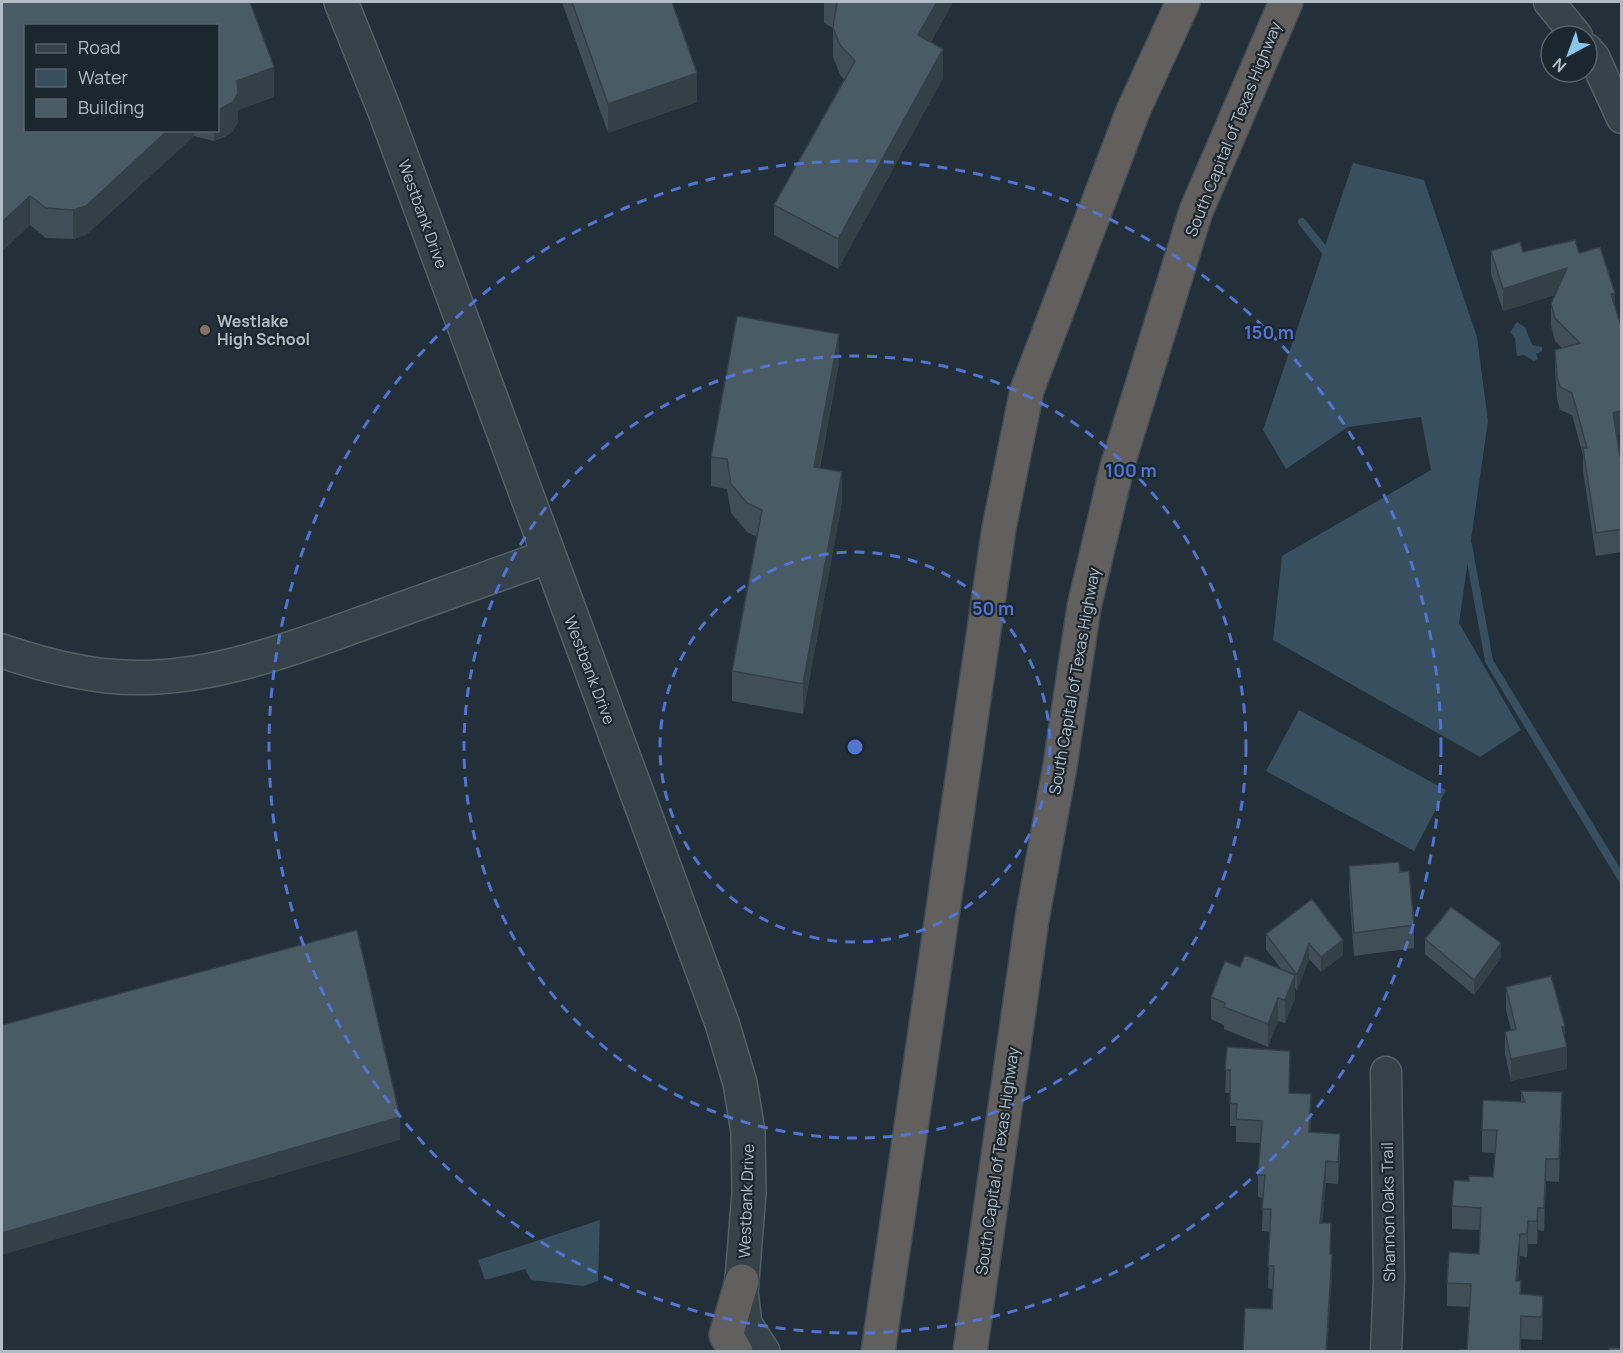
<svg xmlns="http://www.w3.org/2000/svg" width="1623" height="1353" viewBox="0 0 1623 1353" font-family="Manrope,sans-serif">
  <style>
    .water { fill: #374f5f }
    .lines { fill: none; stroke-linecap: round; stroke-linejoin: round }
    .stream { stroke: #374f5f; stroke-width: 8 }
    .minor-casing { stroke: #546067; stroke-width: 33 }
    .tertiary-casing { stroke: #546067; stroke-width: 36 }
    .trunk-casing { stroke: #414d54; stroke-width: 36 }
    .minor { stroke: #364249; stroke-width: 30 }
    .tertiary { stroke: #364249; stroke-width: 33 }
    .trunk { stroke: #62605e; stroke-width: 33 }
    .wall { fill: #404e57; fill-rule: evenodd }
    .shaded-wall { fill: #344047 }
    .building { fill: #4b5b65; stroke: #344047; stroke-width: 1.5 }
    .ring { fill: none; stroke: #5175d1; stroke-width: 3; stroke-dasharray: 10 8 }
    .education-dot { fill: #8d6e63; stroke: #1b272e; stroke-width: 2 }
    .labels { text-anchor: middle; stroke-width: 4.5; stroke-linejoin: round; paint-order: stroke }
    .street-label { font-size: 16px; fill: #b1bdc5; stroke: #1b272e }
    .poi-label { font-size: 16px; font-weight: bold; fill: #b1bdc5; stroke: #1b272e; text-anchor: start }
    .centre { fill: #5175d1; stroke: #1b272e; stroke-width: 3 }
    .ring-label { font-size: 18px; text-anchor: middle; font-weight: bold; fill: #5175d1; stroke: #1b272e; stroke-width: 4.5; stroke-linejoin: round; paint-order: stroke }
  </style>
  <rect width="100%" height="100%" fill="#233039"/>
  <path class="water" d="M1353,163L1424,180L1477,337L1488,421L1459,623L1521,730L1480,757L1273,640L1282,556L1431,470L1421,417L1348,427L1286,469L1263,430Z
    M1517,322L1525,327L1532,345L1542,347V351L1536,354L1538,359L1534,361L1524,355L1517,356L1515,338L1510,332Z
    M1299,710L1446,790L1414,851L1266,771Z
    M600,1220L598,1281L583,1286L531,1280L525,1269L485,1280L478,1260Z"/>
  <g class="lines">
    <path class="stream" d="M1302,222L1329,256
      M1468,545L1489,661L1622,879"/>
    <g class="minor-casing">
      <path id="minor" d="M1549,2L1577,36
        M1587,49L1594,57L1622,118
        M1386,1072L1389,1279L1386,1352"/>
    </g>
    <g class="tertiary-casing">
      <path id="tertiary" d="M341,2L384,109L722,1023L740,1083L748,1132L749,1193L741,1292L745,1324L763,1352
        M2,651C37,663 71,672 108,676C199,686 293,648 377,618C434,598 491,577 549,556"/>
    </g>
    <g class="trunk-casing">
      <path id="trunk" d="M736,1352L726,1335L742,1281
        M878,1352L999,528L1027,390L1133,111L1183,2
        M970,1352L1032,919L1060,766L1084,607L1117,467L1196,211L1286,2"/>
    </g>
    <use href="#minor" class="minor"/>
    <use href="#tertiary" class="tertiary"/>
    <use href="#trunk" class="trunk"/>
  </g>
  <path class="wall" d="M2,2H250L274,67V97L238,110V122L233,131L224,137L214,141L194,136L86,235L73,239L46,238L30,225L2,251ZM26,26H218V130H26Z
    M562,2H672L697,102L608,133Z
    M824,2H953L931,42L943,78L838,269L774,235V205L844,79L840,75L833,57V28L824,23Z
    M1491,251L1579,253L1615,308L1622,329V433L1617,435L1622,468V552L1596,556L1583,471V455L1572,415L1560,410L1557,399L1555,372V350L1562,348L1555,341L1551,326V304L1555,295L1503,311L1491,274Z
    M839,363L820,468L842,502L803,714L732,701V671L757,537L747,532L731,513L727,489L711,486V457Z
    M1349,866L1400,872L1414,925V948L1354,956L1349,889Z
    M1312,899L1343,955L1321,972L1309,959L1297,991L1295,987V998L1285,1023L1278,1021L1268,1047L1224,1029V1025L1211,1019V997L1240,967L1282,970L1266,949V934Z
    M1425,939L1501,958L1474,995L1425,954Z
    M1506,987L1565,1037L1567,1069L1511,1081L1505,1054V1032L1511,1030L1506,1010Z
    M1227,1047L1289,1093L1311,1117L1310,1132L1340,1157L1338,1184L1326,1183L1322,1223L1331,1246L1332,1277L1272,1309L1273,1289L1268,1288L1270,1232L1262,1231L1263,1198L1258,1197V1175L1261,1143L1236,1142V1126H1230V1093H1225Z
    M1521,1091L1562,1115L1559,1182L1546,1181L1544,1231L1538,1230L1537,1244H1528L1527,1257L1520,1256L1518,1281L1521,1294L1543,1318L1542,1340L1521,1339V1352H1460L1467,1350L1469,1307L1447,1306V1283L1479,1254L1480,1230L1452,1229V1206L1493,1177L1495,1153L1482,1152V1130L1521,1102Z"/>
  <path class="shaded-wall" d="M937,2H953L918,65V35Z
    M943,49V78L838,269V239Z
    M274,67V97L238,110V122L233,131L214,141V130H218V110L237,81Z
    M697,73V102L608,133V104Z
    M168,130H194V136L86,235L73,239V210Z
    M30,196V225L2,251V222Z
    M1567,268V291L1503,311V289Z
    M1615,293V315L1611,294Z
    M839,334V363L814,496V467Z
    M1622,410V433L1613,436V413Z
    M842,472V502L803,714V684Z
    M1343,940V955L1321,972V957Z
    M1501,943V958L1474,995V980Z
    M1309,944V959L1297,991V975Z
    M1295,975V998L1285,1023V1000Z
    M1278,998V1021L1268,1047V1024Z
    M1565,1026V1047H1567V1069L1511,1081V1059L1562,1027Z
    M1562,1092V1115L1559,1182V1159Z
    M1311,1094V1117L1309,1155V1132Z
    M400,1117V1140L2,1255V1233Z
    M1340,1134V1157L1338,1184V1162Z
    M1546,1159V1181L1544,1231V1208Z
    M1326,1161V1183L1320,1245V1223Z
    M1538,1208V1230L1537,1244V1221Z
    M1528,1221V1244L1527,1257V1234Z
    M1331,1223V1246L1330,1277V1254Z
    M1520,1234V1256L1516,1304V1281Z
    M1332,1254V1277L1327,1352H1326Z
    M1543,1296V1318L1542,1340V1317Z"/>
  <path class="building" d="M2,2H250L274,67L237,81L238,93L233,102L218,110V26H26V130H168L86,206L73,210L46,208L30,196L2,222Z
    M572,2H672L697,73L608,104Z
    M837,2H937L918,35L943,49L838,239L774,205L855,61L840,45L833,28Z
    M1575,240L1579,253L1600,247L1615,293L1611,294L1622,329V410L1613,413L1622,468V529L1596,533L1583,448H1587L1572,393L1560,387L1557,377L1555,350L1580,343L1555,318L1551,304L1567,268L1503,289L1491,251L1520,242L1523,252Z
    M737,316L839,334L814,467L842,472L803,684L732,671L762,510L747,503L731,484L727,459L711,457Z
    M1399,862L1400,872L1409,871L1414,925L1354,933L1349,866Z
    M1312,899L1343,940L1321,957L1309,944L1297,975L1266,934Z
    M1451,907L1501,943L1474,980L1425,939Z
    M357,930L400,1117L2,1233V1025Z
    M1245,955L1295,975L1285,1000L1278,998L1268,1024L1224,1007L1225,1003L1211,997L1225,961L1240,967Z
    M1551,976L1565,1026L1562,1027L1567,1047L1511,1059L1505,1032L1516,1029L1506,987Z
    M1227,1047L1290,1051L1289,1093L1311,1094L1309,1132L1340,1134L1338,1162L1326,1161L1320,1223H1331L1330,1254H1332L1326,1352H1243L1245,1308L1272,1309L1274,1266H1268L1271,1209H1262L1265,1175H1258L1262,1121L1236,1119L1237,1104L1230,1103V1070H1225Z
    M1521,1091L1562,1092L1559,1159H1546L1544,1208H1538L1537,1221H1528L1527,1234H1520L1516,1281H1521L1520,1294L1543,1296L1542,1317L1521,1316L1520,1352H1460V1350H1467L1471,1284L1447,1283L1449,1252L1479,1254L1481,1208L1452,1206L1454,1180L1469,1181V1176L1493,1177L1497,1130H1482L1483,1100L1525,1102Z
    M1609,1348H1622V1352H1609Z"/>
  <g class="ring">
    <circle cx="855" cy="747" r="195"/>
    <circle cx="855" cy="747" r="391"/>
    <circle cx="855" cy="747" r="586"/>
  </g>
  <circle class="education-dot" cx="205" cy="330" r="6"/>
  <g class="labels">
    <g class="street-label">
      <text transform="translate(1233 129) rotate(-68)" y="6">South Capital of Texas Highway</text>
      <text transform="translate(423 214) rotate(70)" y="6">Westbank Drive</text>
      <text transform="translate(590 670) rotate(69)" y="6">Westbank Drive</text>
      <text transform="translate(1074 681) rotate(-80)" y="6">South Capital of Texas Highway</text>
      <text transform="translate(997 1161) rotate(-82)" y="6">South Capital of Texas Highway</text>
      <text transform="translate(746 1201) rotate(-88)" y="6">Westbank Drive</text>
      <text transform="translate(1388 1212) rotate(-91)" y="6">Shannon Oaks Trail</text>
    </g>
    <g class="poi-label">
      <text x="217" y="327">Westlake<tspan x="217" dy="18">High School</tspan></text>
    </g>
  </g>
  <circle cx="855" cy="747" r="9" class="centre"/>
  <g class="ring-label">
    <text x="1269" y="339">150 m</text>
    <text x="1131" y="477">100 m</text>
    <text x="993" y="615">50 m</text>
  </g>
  <rect width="1623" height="1353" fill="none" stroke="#b1bdc5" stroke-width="6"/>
  <rect x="24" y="24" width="195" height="108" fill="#1b272e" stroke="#57636a" stroke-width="1.5"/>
  <rect x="36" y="44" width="30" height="9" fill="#364249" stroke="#57636a" stroke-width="1.5"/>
  <text x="78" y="54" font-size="18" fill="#b1bdc5">Road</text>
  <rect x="36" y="69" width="30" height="18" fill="#374f5f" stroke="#57636a" stroke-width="1.5"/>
  <text x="78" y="84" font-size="18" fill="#b1bdc5">Water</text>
  <rect x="36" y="99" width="30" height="18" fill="#4b5b65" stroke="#57636a" stroke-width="1.5"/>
  <text x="78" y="114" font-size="18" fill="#b1bdc5">Building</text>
  <g transform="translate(1569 54) rotate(221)"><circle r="28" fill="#1b272e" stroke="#57636a" stroke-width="1.5"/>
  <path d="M0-4.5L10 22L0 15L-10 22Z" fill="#89c5f3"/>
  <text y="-9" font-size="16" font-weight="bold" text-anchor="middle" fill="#b1bdc5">N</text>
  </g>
</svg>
